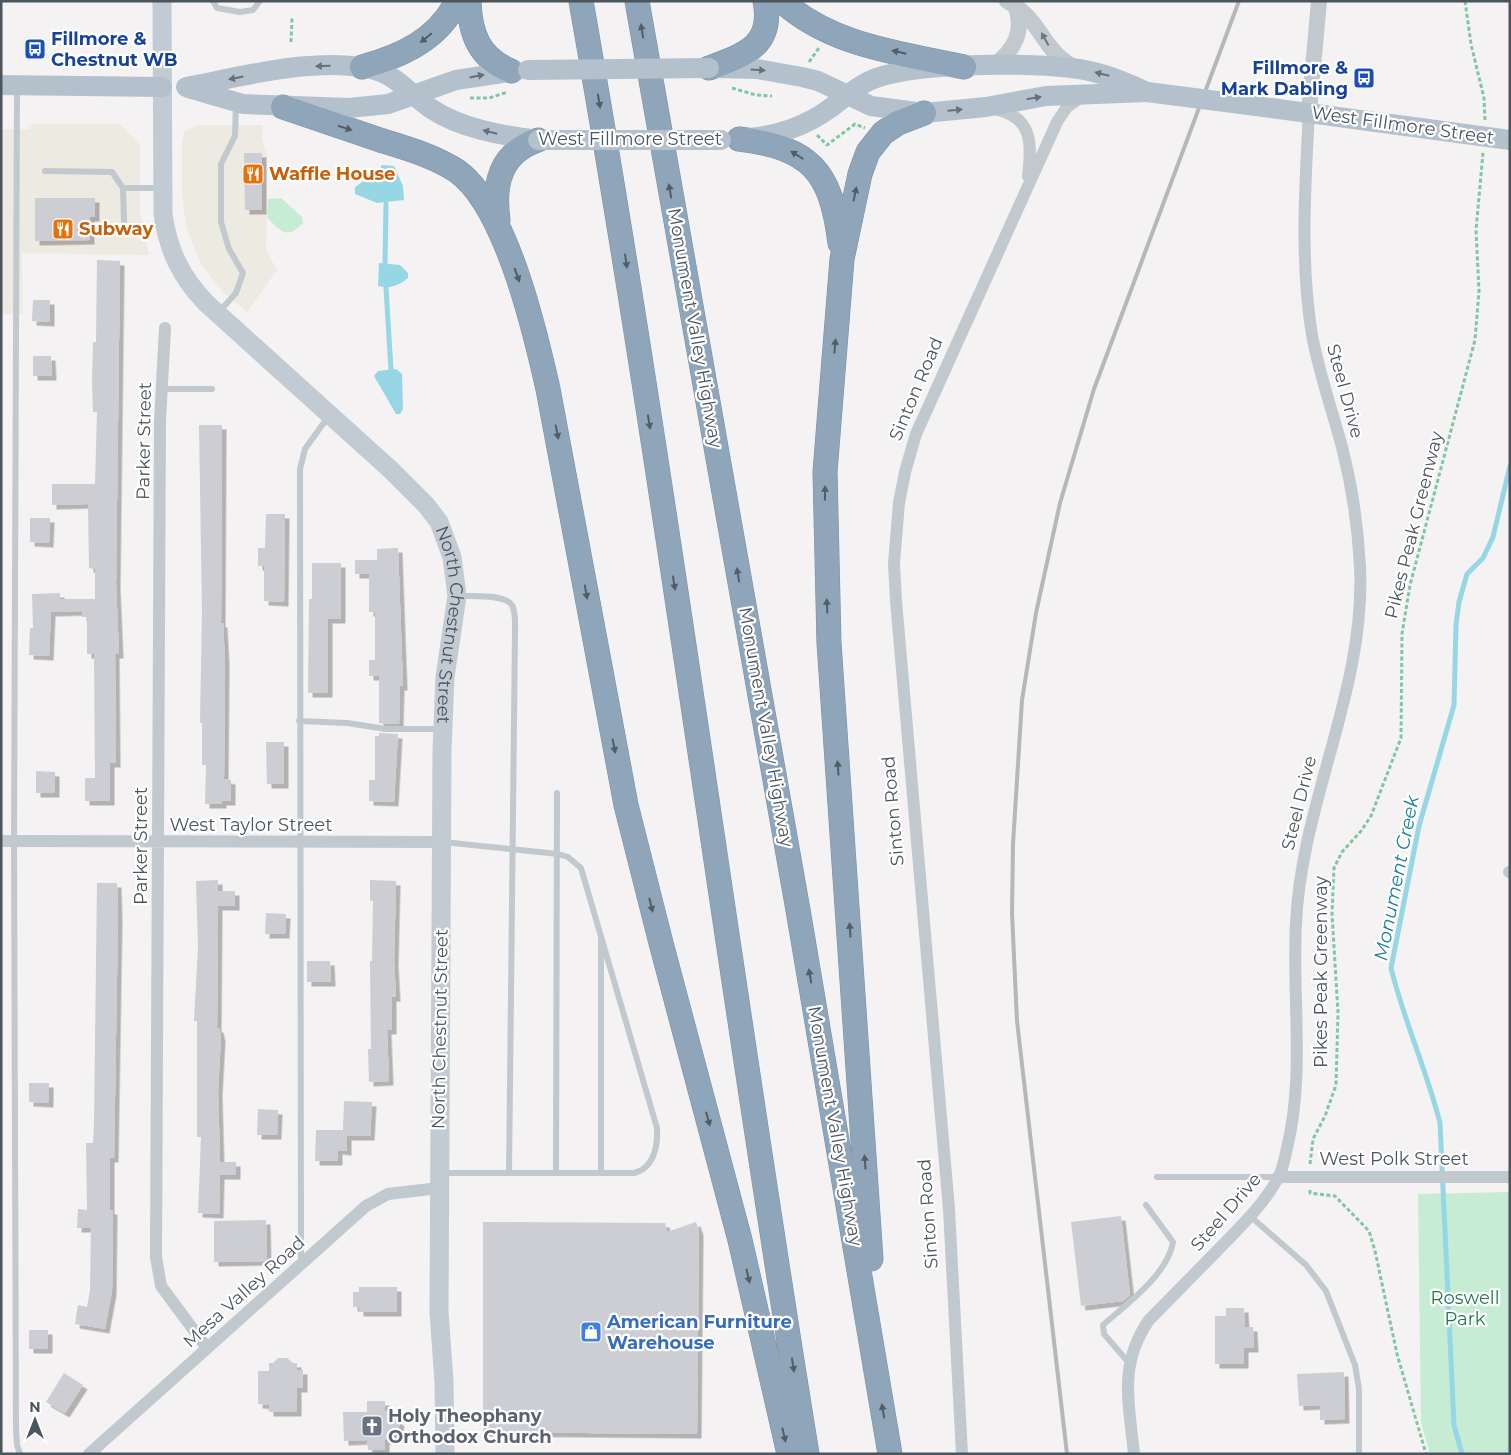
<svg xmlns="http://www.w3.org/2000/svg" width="1511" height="1455" viewBox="0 0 1511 1455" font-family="Montserrat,sans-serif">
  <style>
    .commercial { fill: #edeae2 }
    .green { fill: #c6ecd3 }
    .water { fill: #97d6e4 }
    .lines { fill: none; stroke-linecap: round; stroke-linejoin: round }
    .stream { stroke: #97d6e4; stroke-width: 5 }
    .building { fill: #ccced3; filter: url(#shadow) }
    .motorway-casing { stroke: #7a90a6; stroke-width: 25 }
    .path { stroke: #81c6a2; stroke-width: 3; stroke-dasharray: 4 2.5; stroke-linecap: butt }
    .service { stroke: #c1c9ce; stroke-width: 6 }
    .minor { stroke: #c1c9ce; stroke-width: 12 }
    .tertiary { stroke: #c1c9ce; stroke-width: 16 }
    .secondary { stroke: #c2cad3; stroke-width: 19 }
    .primary { stroke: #b4c1cd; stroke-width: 20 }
    .motorway { stroke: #8fa5ba; stroke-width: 24 }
    .rail { stroke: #b4b7bb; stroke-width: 4 }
    .primary-bridge { stroke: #b4c1cd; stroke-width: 20 }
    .oneway { fill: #525d66 }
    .oneway2 { fill: #6e787f }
    .oneway3 { fill: #657079 }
    .labels { text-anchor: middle; stroke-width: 4.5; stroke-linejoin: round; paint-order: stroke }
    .transit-label { font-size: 18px; font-weight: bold; fill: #164399; stroke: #fff; text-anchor: start }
    .street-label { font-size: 18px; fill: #4b555d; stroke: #fff }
    .food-label { font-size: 18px; font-weight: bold; fill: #c56008; stroke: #fff; text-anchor: start }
    .park-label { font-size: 18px; fill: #22794b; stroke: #fff }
    .shop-label { font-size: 18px; font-weight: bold; fill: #366cbe; stroke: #fff; text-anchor: start }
    .worship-label { font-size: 18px; font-weight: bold; fill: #5b616d; stroke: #fff; text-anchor: start }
    .water-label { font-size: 19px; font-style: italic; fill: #1b8199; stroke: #fff }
  </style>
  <defs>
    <filter id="shadow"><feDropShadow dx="4.5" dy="4.5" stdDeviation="0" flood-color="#0004"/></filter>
  </defs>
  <rect width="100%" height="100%" fill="#f4f2f2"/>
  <path class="commercial" d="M34,124H119L140,144V212L149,255L22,253L23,314H1V129H28Z
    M197,125H263L262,139L267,154L266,250L277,270L247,312L222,291L201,265L186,226L182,196V143L185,131Z"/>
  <path class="green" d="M281,198L302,217L303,223C287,240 281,232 267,217L268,199Z
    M1510,1192V1454H1430L1421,1423L1418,1194Z"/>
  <path class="water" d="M382,165L394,166L403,186L404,200L377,203L355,194V187L378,171Z
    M379,263L400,265L408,273V278C399,286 389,289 378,286Z
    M396,369L402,374L403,409L400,414H396L374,376L378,371Z"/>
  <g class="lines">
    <path class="stream" d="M385,263L386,204
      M386,288L391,370
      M1462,1454L1454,1425L1440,1123C1427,1071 1404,1021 1391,968L1419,826L1454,705L1456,625L1459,602L1467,574L1483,558L1493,537L1510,466"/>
  </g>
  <path class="building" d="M244,153H262V210H245Z
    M35,198H95V217H90V240L35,241Z
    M97,260L120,261L116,584L119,654H115L116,763H110V801H85V778H95L94,654H87V617H82V611L51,612L49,656L29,655L30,628H33L32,594L60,593V599H95V569L89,568L88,504L52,505V484H95L97,412H93L92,383L93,342H96Z
    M33,300H50V322L32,321Z
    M33,356H51L52,376H33Z
    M199,425H222L221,623H223L225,661L224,779L231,780V801H222V804H205L206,765H202V723H200L202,611Z
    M266,514H285L284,602L264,601V566H258V548H265Z
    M30,518H50L49,543L30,542Z
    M398,548L403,686H400L399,724H386L379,723V676H369V660H375V612H369V574H355V560H377V549Z
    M312,563H341V619H328V693H308L309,599H312Z
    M379,733L398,734L394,802L369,801V780H375V736H379Z
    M266,742H284V784H267Z
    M36,771L55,772V793H36Z
    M218,880V891H235V906H218L217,1028H219L221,1037L218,1091L220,1162H236V1175H220L219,1214L198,1213L201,1137H197V1021H194L198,947L196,881Z
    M370,880L396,881L394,961L396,997H392V1030H387L389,1081L369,1082L368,1049H371L370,961H372L373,901H370Z
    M97,883H117L118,916L114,1158H110V1210H113L112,1291L105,1329L75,1324L78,1305L87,1307L90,1290L91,1228H77L78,1209L87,1210L86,1143H93L94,1125Z
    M266,913L286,914L285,934H265Z
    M307,961H330L331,982H307Z
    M29,1083H49V1103L29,1102Z
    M344,1101L372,1102L370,1136H347V1151L338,1150V1161H315L316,1130H343Z
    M258,1109L278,1110L277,1135H257Z
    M1121,1216L1130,1295L1123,1301L1081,1306L1071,1222Z
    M266,1220L267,1261L214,1262V1221Z
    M483,1222L665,1223L667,1232L696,1222L699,1231L697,1434L483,1432Z
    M359,1287H397V1312H359V1307H353V1292H359Z
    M1226,1308H1244L1245,1327H1253L1254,1348H1244V1364H1215V1316H1226Z
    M29,1330H48V1349H29Z
    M278,1358H287L293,1363H297V1370H303V1388H297V1412H269V1405L258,1404V1371H269V1363H273Z
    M1344,1372L1345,1419L1320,1420V1405L1299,1406L1297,1374Z
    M64,1373L83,1385L65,1413L46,1402Z
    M367,1401H385V1411H393V1416L400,1422L398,1431L390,1440H385V1450H368L367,1440L344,1441L343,1412H367Z"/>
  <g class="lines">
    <g class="motorway-casing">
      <path id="motorway" d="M469,1C470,34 479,58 511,71
        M581,1C666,484 728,970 807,1454
        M637,1L798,910L890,1454
        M782,1C831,46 901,53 964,67
        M362,67C401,56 438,40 457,1
        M709,68C744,55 774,46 765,1
        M283,107C315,118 348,129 380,140C406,148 434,156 457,171C506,206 535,331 548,389L626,805L661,943L740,1240L789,1454
        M739,139C811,148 831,171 840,243
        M498,220C493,184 500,153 538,140
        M871,1259L829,643L825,472L842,259L860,174L868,152L883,133L898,123L924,113"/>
    </g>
    <path class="path" d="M1465,1L1471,44L1484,98L1485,120
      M291,42L292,18
      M809,62L819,48
      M732,88L756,95L772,96
      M470,98H489L508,92
      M817,135L827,145L855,124L865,128
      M1310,1164L1313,1139L1325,1116L1336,1085L1338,1013L1332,914L1334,868L1342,852L1361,831L1371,816L1401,738L1402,634L1410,585L1475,340L1479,291L1476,230L1483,153
      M1310,1190V1193L1335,1196L1369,1231L1375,1251L1397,1354L1426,1454"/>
    <path class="service" d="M213,1L217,8L240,12L253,10L260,1
      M17,88L14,841L16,1428L17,1445L20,1454
      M45,171L112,172L123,188H160
      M123,188L124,221
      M218,313L236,293L243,273L229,249L221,222V164L235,136L236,104
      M162,389H212
      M299,721L347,723L386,729H440
      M443,842L558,854L568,857L581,868L657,1128C658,1146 654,1168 634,1173H509L515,632C515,624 516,612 512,605C505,594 471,596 458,596
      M601,939V1173
      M443,1173H509
      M556,1173L557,793
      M1157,1177H1278
      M1250,1216L1306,1265L1326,1291L1355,1365L1359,1389V1454
      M301,1263L300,469L305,449L328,417
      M1129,1363L1104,1334L1103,1325C1127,1304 1168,1274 1173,1242L1146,1205"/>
    <path class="minor" d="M994,109C1033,116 1032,144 1028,176
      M165,328L160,421L156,1257L161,1286L207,1348
      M1,841L442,842
      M1509,872H1510
      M1278,1177H1510
      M89,1454L366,1206L388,1194L439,1188
      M962,1454L949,1209L896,601L894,563L899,503L905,472L916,434L1057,122L1067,107L1083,96
      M1134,1454C1129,1403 1118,1365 1149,1320C1172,1297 1194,1274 1216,1252C1238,1229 1263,1206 1278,1178C1283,1169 1285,1157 1287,1148C1305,1075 1292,998 1296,924C1301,802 1366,690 1360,567C1358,526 1352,486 1342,447C1332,410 1319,373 1312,335C1300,262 1305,186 1309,112"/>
    <path class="tertiary" d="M1007,1C1042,19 1041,51 1076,68
      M993,66C1015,50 1025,31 1015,5
      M1309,112L1319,1"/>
    <path class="secondary" id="s1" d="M162,1L163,214C168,250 181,277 206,303L391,470L426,505L439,522L452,557L457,596L445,677L442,750L439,1312L444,1382L445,1454"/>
    <path class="primary" d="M713,68L757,69L802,77L818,81L871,106L924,113L986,107L1046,96L1147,92
      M1,85L162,87
      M186,87C240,77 328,53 381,72C400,79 413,97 430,108C461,129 501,135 538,140
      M188,88L243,104L349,108L388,104L456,80L516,71
      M1241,104L1428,129
      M748,138C776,136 806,126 829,109C842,100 854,88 869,81C909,62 1033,62 1079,69C1104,73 1125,82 1147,92"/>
    <use href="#motorway" class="motorway"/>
    <path class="rail" d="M1067,1454L1017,1021L1012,913L1013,844L1022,700L1036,613L1060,503L1094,389L1239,1"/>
    <path class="primary-bridge" d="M528,70L709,68
      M1147,92L1241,104
      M1428,129L1510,140
      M538,140H721"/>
  </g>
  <defs><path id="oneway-solid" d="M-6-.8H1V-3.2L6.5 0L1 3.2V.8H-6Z" transform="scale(1.25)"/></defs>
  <g class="oneway">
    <use href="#oneway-solid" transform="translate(642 31) rotate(-100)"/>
    <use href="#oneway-solid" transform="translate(426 38) rotate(141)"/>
    <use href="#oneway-solid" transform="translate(899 52) rotate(-167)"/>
    <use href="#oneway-solid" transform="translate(599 101) rotate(80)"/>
    <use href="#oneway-solid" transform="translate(345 128) rotate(18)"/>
    <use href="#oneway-solid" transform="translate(797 155) rotate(-148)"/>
    <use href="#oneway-solid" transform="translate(670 191) rotate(-100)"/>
    <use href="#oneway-solid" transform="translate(855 194) rotate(-78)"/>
    <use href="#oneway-solid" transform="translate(626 261) rotate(82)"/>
    <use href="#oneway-solid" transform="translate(517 275) rotate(70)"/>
    <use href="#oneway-solid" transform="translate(835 346) rotate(-85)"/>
    <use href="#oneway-solid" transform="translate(649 422) rotate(81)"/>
    <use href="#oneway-solid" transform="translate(557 432) rotate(79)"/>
    <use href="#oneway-solid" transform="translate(825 493) rotate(-89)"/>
    <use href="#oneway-solid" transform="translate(738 575) rotate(-100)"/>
    <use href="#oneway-solid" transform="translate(674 583) rotate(81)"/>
    <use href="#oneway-solid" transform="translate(586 592) rotate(80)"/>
    <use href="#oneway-solid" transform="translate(827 606) rotate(-93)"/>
    <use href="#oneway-solid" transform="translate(614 746) rotate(79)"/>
    <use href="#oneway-solid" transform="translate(838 768) rotate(-94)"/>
    <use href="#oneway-solid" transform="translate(651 905) rotate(76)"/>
    <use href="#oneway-solid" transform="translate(850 930) rotate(-94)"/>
    <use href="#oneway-solid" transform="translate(810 976) rotate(-100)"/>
    <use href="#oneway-solid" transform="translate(708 1119) rotate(75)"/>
    <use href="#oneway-solid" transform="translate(865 1162) rotate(-94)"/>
    <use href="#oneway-solid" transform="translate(748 1276) rotate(77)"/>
    <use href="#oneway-solid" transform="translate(793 1365) rotate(81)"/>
    <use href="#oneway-solid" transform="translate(883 1411) rotate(-99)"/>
    <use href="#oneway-solid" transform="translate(784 1435) rotate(77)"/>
  </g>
  <use class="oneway2" href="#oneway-solid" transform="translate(1045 39) rotate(-119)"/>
  <g class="oneway3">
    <use href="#oneway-solid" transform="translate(323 66) rotate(178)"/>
    <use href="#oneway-solid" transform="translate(758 70) rotate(4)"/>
    <use href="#oneway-solid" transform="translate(1102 74) rotate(-166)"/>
    <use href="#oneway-solid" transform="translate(477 76) rotate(-11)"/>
    <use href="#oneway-solid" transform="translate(236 78) rotate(169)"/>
    <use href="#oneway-solid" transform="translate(1034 98) rotate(-9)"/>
    <use href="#oneway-solid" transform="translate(955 110) rotate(-5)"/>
    <use href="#oneway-solid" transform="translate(490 132) rotate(-166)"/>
  </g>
  <defs>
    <g id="bus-square" transform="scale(1.125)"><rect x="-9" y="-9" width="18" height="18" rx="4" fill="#1a4fb4" stroke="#fff"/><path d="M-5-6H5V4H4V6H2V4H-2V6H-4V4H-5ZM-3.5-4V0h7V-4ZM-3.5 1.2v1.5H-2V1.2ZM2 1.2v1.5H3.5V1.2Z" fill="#fff"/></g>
    <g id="restaurant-square" transform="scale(1.125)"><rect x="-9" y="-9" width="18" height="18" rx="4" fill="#e8710a" stroke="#fff"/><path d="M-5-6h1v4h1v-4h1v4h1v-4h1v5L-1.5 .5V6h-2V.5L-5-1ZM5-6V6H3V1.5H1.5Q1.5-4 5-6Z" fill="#fff"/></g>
    <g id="shop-square" transform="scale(1.125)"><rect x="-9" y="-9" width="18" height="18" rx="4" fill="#3f7fe0" stroke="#fff"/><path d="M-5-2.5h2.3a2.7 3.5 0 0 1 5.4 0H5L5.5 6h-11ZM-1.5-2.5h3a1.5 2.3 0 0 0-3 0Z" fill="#fff"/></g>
    <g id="church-square" transform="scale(1.125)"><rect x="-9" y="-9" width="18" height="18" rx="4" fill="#6b7280" stroke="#fff"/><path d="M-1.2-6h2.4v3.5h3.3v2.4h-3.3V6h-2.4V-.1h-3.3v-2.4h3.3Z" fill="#fff"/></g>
  </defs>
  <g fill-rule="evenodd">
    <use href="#bus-square" x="35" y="49"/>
    <use href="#bus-square" x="1364" y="78"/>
    <use href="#restaurant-square" x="253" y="174"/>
    <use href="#restaurant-square" x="63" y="229"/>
    <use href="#shop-square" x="591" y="1332"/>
    <use href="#church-square" x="372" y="1426"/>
  </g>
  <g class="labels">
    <g class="transit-label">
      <text x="51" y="45">Fillmore &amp;<tspan x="51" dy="21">Chestnut WB</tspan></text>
      <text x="1348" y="74" text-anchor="end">Fillmore &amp;<tspan x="1348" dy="21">Mark Dabling</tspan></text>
    </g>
    <g class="street-label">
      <text transform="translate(1403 125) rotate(8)" y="6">West Fillmore Street</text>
      <text x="630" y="145">West Fillmore Street</text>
      <text transform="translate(695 328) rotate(80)" y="6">Monument Valley Highway</text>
      <text transform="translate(916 389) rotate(-67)" y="6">Sinton Road</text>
      <text transform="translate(1345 391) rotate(75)" y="6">Steel Drive</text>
      <text transform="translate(144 441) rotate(-89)" y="6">Parker Street</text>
      <text transform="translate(1414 525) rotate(-76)" y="6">Pikes Peak Greenway</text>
      <text dy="6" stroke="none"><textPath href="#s1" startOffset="739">North Chestnut Street</textPath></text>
      <text transform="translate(766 727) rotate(80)" y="6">Monument Valley Highway</text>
      <text transform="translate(1299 803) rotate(-76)" y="6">Steel Drive</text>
      <text transform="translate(893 811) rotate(-95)" y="6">Sinton Road</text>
      <text x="251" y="831">West Taylor Street</text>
      <text transform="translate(141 846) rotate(-90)" y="6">Parker Street</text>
      <text transform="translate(1321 972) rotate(-90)" y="6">Pikes Peak Greenway</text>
      <text transform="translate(440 1029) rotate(-89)" y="6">North Chestnut Street</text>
      <text transform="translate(835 1126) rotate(80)" y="6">Monument Valley Highway</text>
      <text x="1394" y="1165">West Polk Street</text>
      <text transform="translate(1226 1212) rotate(-49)" y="6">Steel Drive</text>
      <text transform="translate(928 1214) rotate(-94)" y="6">Sinton Road</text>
      <text transform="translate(244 1292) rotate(-42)" y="6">Mesa Valley Road</text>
    </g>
    <g class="food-label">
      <text x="269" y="180">Waffle House</text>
      <text x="79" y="235">Subway</text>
    </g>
    <g class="park-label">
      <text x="1465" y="1304">Roswell<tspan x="1465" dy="21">Park</tspan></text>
    </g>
    <g class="shop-label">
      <text x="607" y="1328">American Furniture<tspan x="607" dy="21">Warehouse</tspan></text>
    </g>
    <g class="worship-label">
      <text x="388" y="1422">Holy Theophany<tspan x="388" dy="21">Orthodox Church</tspan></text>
    </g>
    <g class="water-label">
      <text transform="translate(1396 878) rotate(-79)" y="7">Monument Creek</text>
    </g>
  </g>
  <rect width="1511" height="1455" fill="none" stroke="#4b555d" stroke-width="5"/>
  <g transform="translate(35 1420)" stroke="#ffffff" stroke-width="4" paint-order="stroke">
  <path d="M0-4L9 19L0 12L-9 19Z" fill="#4b555d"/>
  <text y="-8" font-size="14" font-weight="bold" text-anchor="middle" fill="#4b555d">N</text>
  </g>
</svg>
